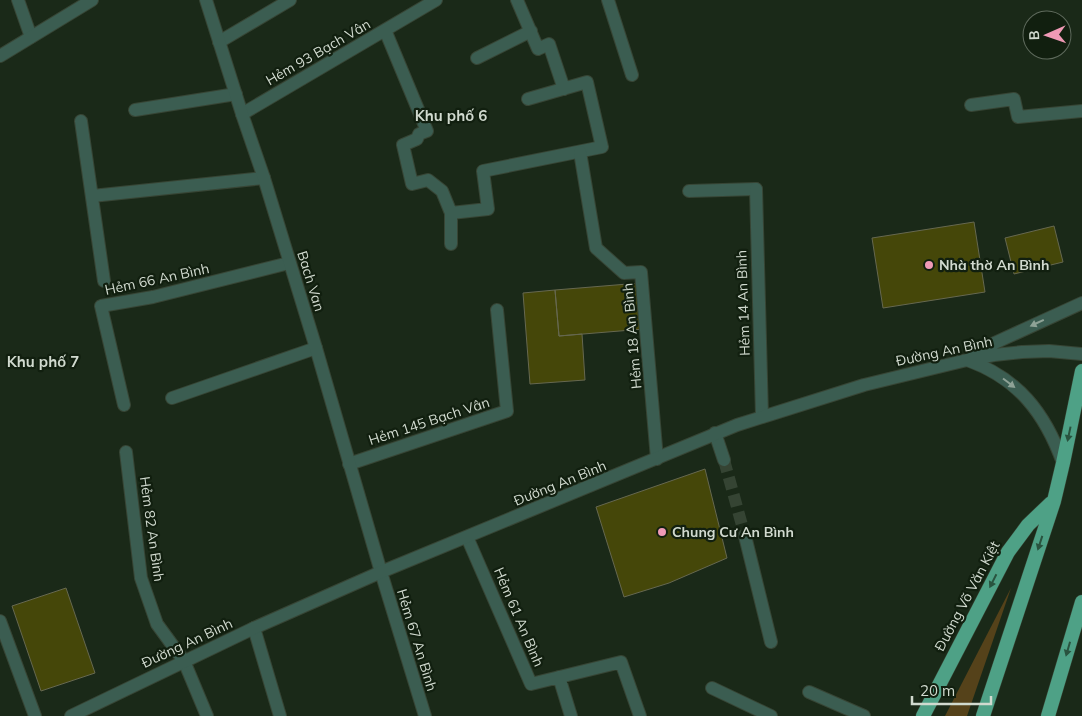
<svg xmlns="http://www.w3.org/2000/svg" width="1082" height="716" viewBox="0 0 1082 716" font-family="Mulish,sans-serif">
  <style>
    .green { fill: #55421a }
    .building { fill: #454709; stroke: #666850 }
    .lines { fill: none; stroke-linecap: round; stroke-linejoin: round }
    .minor-tunnel { stroke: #354433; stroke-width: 12; stroke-dasharray: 12 6; stroke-linecap: butt }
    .service-casing { stroke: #374535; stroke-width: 14 }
    .minor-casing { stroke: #374535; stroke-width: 14 }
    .tertiary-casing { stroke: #374535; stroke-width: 14 }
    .trunk-casing { stroke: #374535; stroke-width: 15 }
    .service { stroke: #3b5d51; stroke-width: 12 }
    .minor { stroke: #3b5d51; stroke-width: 12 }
    .tertiary { stroke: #3b5d51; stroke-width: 12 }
    .trunk { stroke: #4ea186; stroke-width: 14 }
    .oneway { fill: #8ea296 }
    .oneway2 { fill: #29533f }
    .poi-dot { fill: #f09ab6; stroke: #111f0f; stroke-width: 2 }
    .labels { text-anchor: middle; stroke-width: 4.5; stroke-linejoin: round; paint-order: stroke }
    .street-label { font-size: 14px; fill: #d1dacf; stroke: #111f0f }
    .poi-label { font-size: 14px; font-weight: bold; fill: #d1dacf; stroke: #111f0f; text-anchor: start }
    .neighbourhood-label { font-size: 15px; font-weight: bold; fill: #d1dacf; stroke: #111f0f }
  </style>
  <rect width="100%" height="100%" fill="#1a2918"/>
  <path class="green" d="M1011,588L967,716H945Z"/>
  <path class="building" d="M974,222L985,292L883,308L872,238Z
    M1054,226L1063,262L1014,274L1005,238Z
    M640,283L644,329L559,336L555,290Z
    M555,290L559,336L582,334L585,380L530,384L523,293Z
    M705,469L727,558L669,583L624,597L596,507Z
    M66,588L95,673L41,691L12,606Z"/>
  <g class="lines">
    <path class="minor-tunnel" d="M724,460L745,536"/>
    <g class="service-casing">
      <path id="service" d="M18,0L31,37
        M517,0L538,49L549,44L564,89
        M608,0L632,75
        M385,30L427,131L419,134L417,139L403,145L412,184L428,180L442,191L451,213V244
        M219,42L290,0
        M477,58L531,31
        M971,105L1014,99L1018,117L1082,111
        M135,110L236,94
        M242,114L436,0
        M81,121L104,281
        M689,191L756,189
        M92,196L264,178
        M451,213L488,209L483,171L602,147L587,82L528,99
        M172,398L316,348
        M124,405L101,306L153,297L289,263
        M715,433L724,460
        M126,452L141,578L157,624L184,661L207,716
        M349,464L507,411L497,310
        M745,536L771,642
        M467,537L531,684L621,662L640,716
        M381,572L425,716
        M254,628L280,716
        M559,677L571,716
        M712,688L771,716
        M809,692L864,716"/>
    </g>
    <g class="minor-casing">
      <path id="minor" d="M206,0L242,114L264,178L316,348L381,572
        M580,152L596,248L624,273L641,272L657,459
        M756,189L762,416
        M0,621L35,716"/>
    </g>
    <g class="tertiary-casing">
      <path id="tertiary" d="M0,56L92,0
        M973,356L988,346L1082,303
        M967,360C1018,378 1045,413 1063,463
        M71,716L254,628L381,572L737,425L864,385L967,360L994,355L1022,352L1049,351L1082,354"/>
    </g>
    <g class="trunk-casing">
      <path id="trunk" d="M923,716L1008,552L1028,525L1051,503
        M983,716L1054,501L1063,463L1082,371
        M1048,716L1082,602"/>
    </g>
    <use href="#service" class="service"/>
    <use href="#minor" class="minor"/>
    <use href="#tertiary" class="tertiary"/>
    <use href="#trunk" class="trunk"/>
  </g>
  <defs><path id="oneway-solid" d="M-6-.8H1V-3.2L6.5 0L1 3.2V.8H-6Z" transform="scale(1.25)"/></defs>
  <g class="oneway">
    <use href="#oneway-solid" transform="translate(1037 323) rotate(155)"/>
    <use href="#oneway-solid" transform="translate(1009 383) rotate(37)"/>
  </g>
  <g class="oneway2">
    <use href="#oneway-solid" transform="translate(1069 434) rotate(102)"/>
    <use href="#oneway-solid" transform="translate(1040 543) rotate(108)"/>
    <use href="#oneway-solid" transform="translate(993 581) rotate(117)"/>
    <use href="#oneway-solid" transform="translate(1068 649) rotate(106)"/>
  </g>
  <g class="poi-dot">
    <circle cx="929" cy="265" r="5"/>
    <circle cx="662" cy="532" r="5"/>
  </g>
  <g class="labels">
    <g class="street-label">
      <text transform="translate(318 52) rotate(-30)" y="5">Hẻm 93 Bạch Vân</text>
      <text transform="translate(157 279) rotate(-12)" y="5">Hẻm 66 An Bình</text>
      <text transform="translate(311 281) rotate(73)" y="5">Bach Van</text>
      <text transform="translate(743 303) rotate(-92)" y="5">Hẻm 14 An Bình</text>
      <text transform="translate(632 336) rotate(-95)" y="5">Hẻm 18 An Bình</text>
      <text transform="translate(944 351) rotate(-12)" y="5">Đường An Bình</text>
      <text transform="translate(429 421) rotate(-18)" y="5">Hẻm 145 Bạch Vân</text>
      <text transform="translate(560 483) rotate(-22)" y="5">Đường An Bình</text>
      <text transform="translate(152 529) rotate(82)" y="5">Hẻm 82 An Bình</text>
      <text transform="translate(967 596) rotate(-62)" y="5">Đường Võ Văn Kiệt</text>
      <text transform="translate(519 617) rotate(67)" y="5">Hẻm 61 An Bình</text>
      <text transform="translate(417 640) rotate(73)" y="5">Hẻm 67 An Bình</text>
      <text transform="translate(187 643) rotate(-25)" y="5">Đường An Bình</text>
    </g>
    <g class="poi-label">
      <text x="939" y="270">Nhà thờ An Bình</text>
      <text x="672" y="537">Chung Cư An Bình</text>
    </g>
    <g class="neighbourhood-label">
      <text x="451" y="121">Khu phố 6</text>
      <text x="43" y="367">Khu phố 7</text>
    </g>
  </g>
  <g transform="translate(1047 35) rotate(268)"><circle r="24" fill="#111f0f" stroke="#5e6a5c"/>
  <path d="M0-4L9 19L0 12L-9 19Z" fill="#f09ab6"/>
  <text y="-8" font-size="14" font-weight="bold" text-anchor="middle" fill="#d1dacf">B</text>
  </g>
  <path d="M912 696v8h79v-8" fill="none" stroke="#d1dacf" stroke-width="2.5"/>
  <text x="920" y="696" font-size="15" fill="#d1dacf" stroke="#111f0f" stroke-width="4" paint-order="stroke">20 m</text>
</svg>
